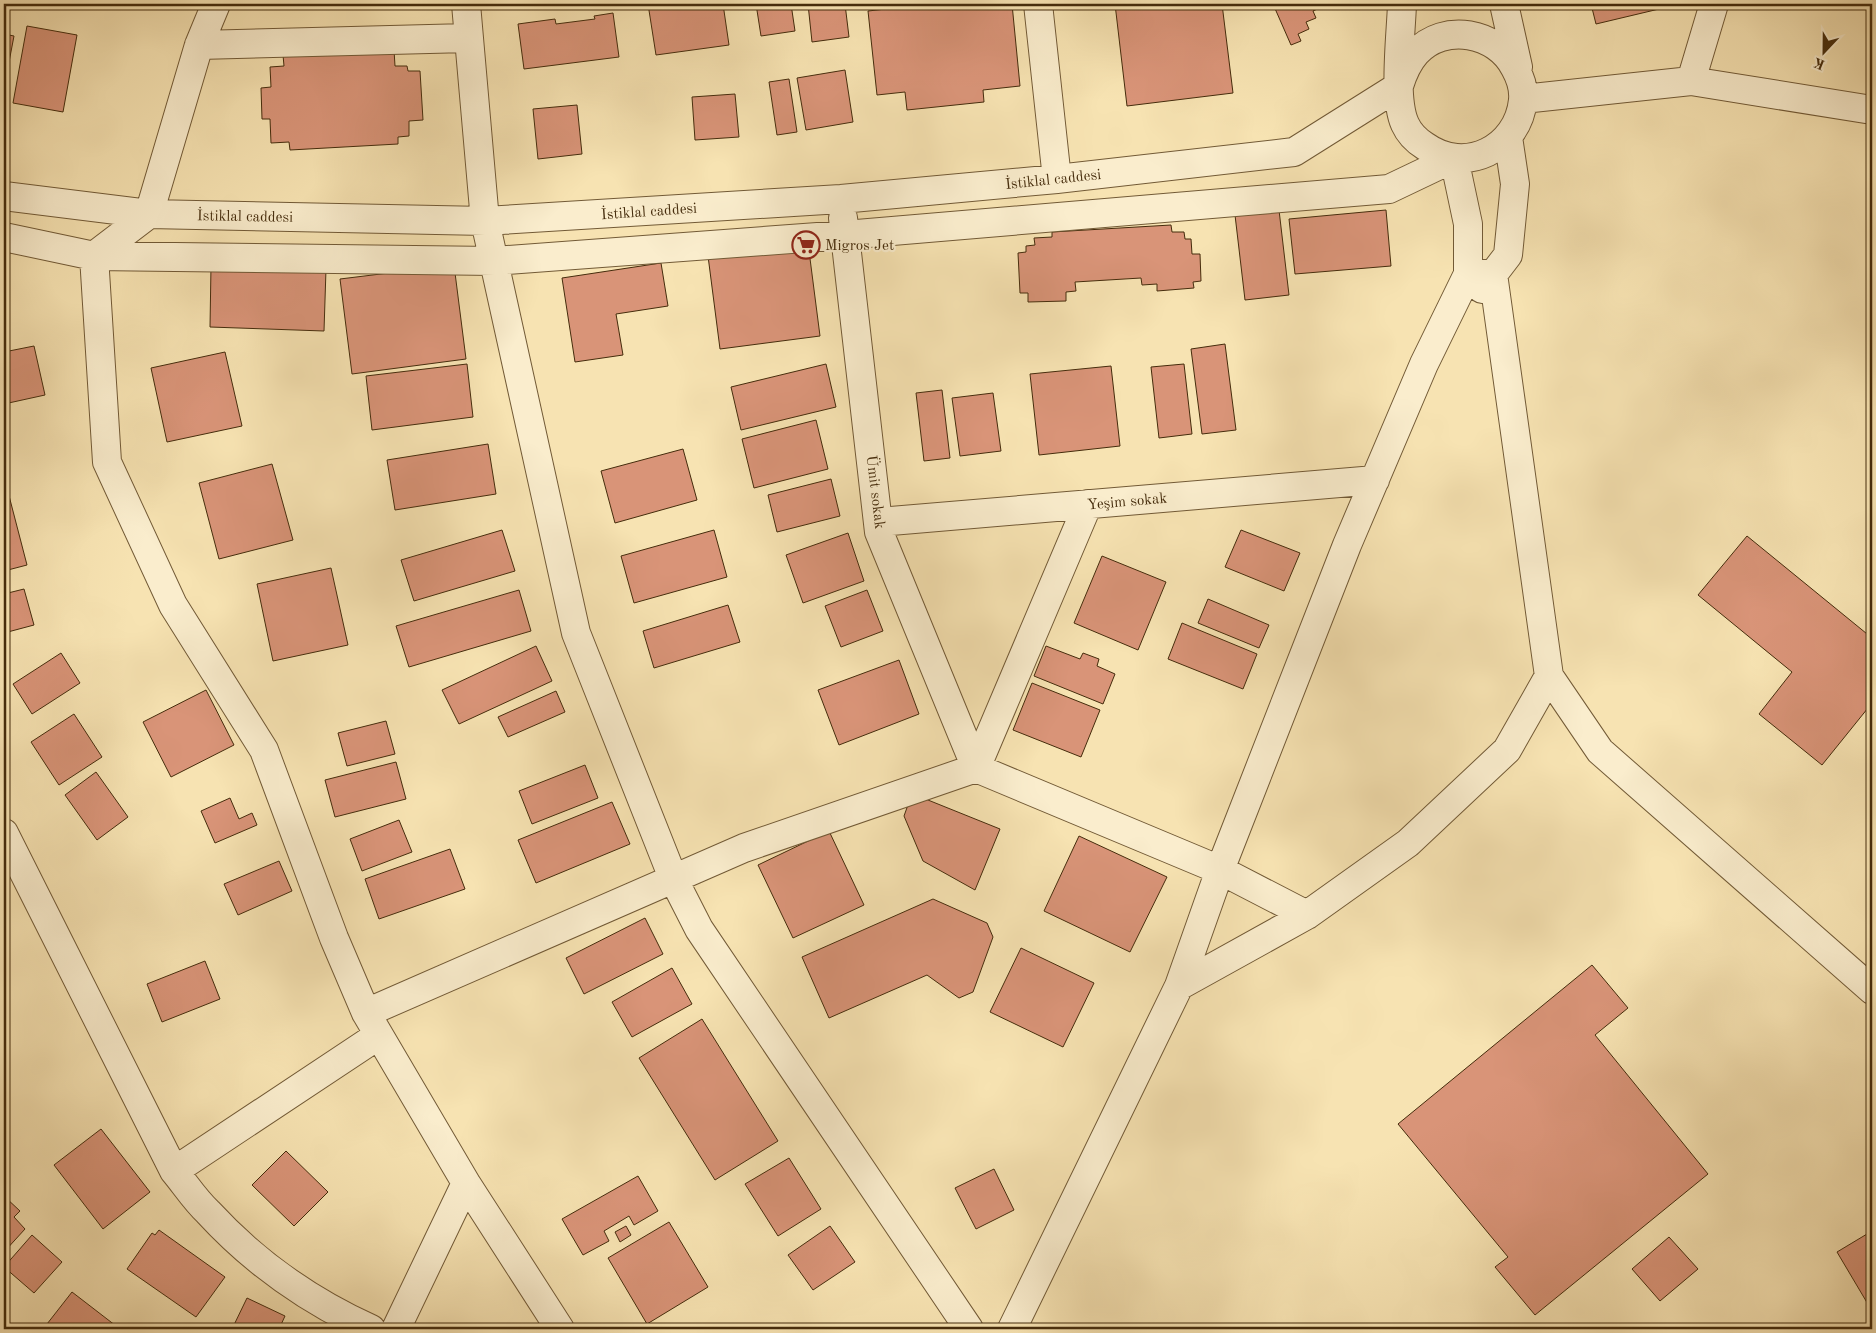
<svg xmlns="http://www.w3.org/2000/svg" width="1876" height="1333" viewBox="0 0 1876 1333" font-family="'Old Standard TT',serif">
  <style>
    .building { fill: #d99478; stroke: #452c0c }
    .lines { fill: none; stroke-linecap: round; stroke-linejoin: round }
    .minor-casing { stroke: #725a36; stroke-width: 30 }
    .minor { stroke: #faedcd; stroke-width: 28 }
    .labels { text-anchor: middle; stroke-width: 4.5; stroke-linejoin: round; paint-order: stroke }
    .street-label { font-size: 15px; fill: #452c0c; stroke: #faedcd }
    .poi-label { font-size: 15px; fill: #452c0c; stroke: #faedcd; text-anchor: start }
  </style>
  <rect width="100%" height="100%" fill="#f7e3b2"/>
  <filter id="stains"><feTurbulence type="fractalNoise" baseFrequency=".004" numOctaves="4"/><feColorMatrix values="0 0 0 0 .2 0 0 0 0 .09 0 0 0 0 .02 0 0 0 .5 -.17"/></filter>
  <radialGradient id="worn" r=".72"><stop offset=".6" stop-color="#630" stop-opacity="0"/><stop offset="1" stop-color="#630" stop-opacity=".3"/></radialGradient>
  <path class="building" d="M648,4H723L729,45L656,55Z
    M756,4H791L795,31L761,36Z
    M808,4H845L849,37L812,42Z
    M894,4H1012L1020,86L983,90L984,102L907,110L905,92L877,95L868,11L895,8Z
    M1115,4H1222L1233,93L1127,106Z
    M1273,4H1323L1324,6L1313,11L1316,18L1306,22L1309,29L1298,34L1301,41L1291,45Z
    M1591,4H1680L1596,24Z
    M613,13L619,57L524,69L518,24L555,19L556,24L595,19L594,16Z
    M27,26L77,35L63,112L13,103Z
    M4,34L14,36L4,88Z
    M394,50L395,66H407L408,71H420L423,120L409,121V136L398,137V144L290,150L289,142L271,143L270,119H262L261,88L271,87L270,67L284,66L283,55Z
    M845,70L853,122L806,130L797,78Z
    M789,79L797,132L777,135L769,82Z
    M735,94L739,137L695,140L692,97Z
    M577,105L582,154L538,159L533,109Z
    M1279,210L1289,295L1245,300L1235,215Z
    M1386,210L1391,266L1295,274L1289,219Z
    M1171,225L1172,232H1184L1185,239H1191L1192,254H1200L1201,281L1193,282L1194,288L1157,291V284L1142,285L1141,278L1075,282L1076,291L1066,292V301L1028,302V293H1020L1018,253L1026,252V246L1035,245L1034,238L1052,237V232Z
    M808,243L820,336L720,349L708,256Z
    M661,263L668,306L616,314L623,355L575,362L562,278Z
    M454,265L466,359L352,374L340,279Z
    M211,266L326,269L324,331L210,327Z
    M1225,344L1236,430L1202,434L1191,349Z
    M34,346L45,395L4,404V352Z
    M225,352L242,426L167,442L151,368Z
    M467,364L473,417L372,430L366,376Z
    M826,364L836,407L741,430L731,387Z
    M1184,364L1192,434L1159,438L1151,367Z
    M1111,366L1120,446L1039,455L1030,374Z
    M942,390L950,458L924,461L916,393Z
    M993,393L1001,451L960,456L952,398Z
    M816,420L828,469L754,488L742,439Z
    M488,444L496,494L395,510L387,460Z
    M683,449L697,500L615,523L601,471Z
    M272,464L293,540L219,559L199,483Z
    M831,479L840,516L777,532L768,495Z
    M7,488L27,565L4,571V489Z
    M502,530L515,571L414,601L401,560Z
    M714,530L727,577L634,603L621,556Z
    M1241,530L1300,553L1284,591L1225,567Z
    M848,533L864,581L803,603L786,555Z
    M1747,536L1872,638V703L1822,765L1759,714L1792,672L1698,595Z
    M1102,556L1166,582L1138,650L1074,623Z
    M331,568L348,645L273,661L257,584Z
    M24,589L34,625L4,633V594Z
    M519,590L531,631L409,667L396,626Z
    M867,590L883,631L841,647L825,606Z
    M1208,599L1269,625L1259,648L1198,623Z
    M728,605L740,642L654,668L643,631Z
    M1182,623L1257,654L1243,689L1168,659Z
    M536,646L552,681L459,724L442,690Z
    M1046,646L1080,659L1083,653L1099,659L1097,666L1115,674L1103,704L1034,676Z
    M61,653L80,683L32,714L13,684Z
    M899,660L919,714L839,745L818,690Z
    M1032,683L1100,710L1081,757L1013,730Z
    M206,690L234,745L171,777L143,722Z
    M556,691L565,712L508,737L498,717Z
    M74,714L102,757L59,785L31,742Z
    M386,721L395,754L347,766L338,733Z
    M396,762L406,799L335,817L325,780Z
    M585,765L598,798L532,824L519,791Z
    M96,772L128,817L97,840L65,795Z
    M230,798L239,819L252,813L257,825L215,843L201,811Z
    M923,798L1000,829L975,890L923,861L904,816L909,802Z
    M612,802L630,844L536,883L518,840Z
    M399,820L412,852L362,871L350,839Z
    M829,831L864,905L793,938L758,865Z
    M1079,836L1167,877L1130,952L1044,911Z
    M450,849L465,889L379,919L365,879Z
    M279,861L292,891L238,915L224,884Z
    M933,899L987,923L993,937L973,992L959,998L927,975L829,1018L802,957Z
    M645,918L663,954L584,994L566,958Z
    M1021,948L1094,983L1063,1047L990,1012Z
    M205,961L220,999L162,1022L147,984Z
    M1592,965L1628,1008L1595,1035L1708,1174L1535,1315L1495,1267L1508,1257L1398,1124Z
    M672,968L692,1004L632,1037L612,1002Z
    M702,1019L778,1141L715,1180L639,1058Z
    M101,1129L150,1192L103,1229L54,1165Z
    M286,1151L328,1192L294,1226L252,1185Z
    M789,1158L821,1209L778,1236L745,1184Z
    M994,1169L1014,1210L976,1229L955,1188Z
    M638,1176L658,1211L634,1225L629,1216L604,1231L609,1241L583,1255L562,1219Z
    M5,1197L20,1211L14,1217L25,1229L4,1252Z
    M669,1222L708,1287L647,1324L608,1258Z
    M626,1226L631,1235L620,1242L615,1232Z
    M830,1226L855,1262L813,1290L788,1255Z
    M159,1230L225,1277L196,1317L127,1269L152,1233L155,1235Z
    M1872,1231V1311L1837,1252Z
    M32,1235L62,1262L34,1293L4,1267Z
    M1669,1237L1698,1269L1660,1301L1632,1269Z
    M72,1292L120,1329H54L47,1324Z
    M247,1298L285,1316L279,1329H232Z"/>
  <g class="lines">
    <g class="minor-casing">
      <path id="minor" d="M216,4L199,45L149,214L94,256L107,462L173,605L264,750L334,938L366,1013L466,1183L560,1329
        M466,4L485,221L576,633L673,878L699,929L969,1329
        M1038,4L1057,179
        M1504,4L1518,67
        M199,45L468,38
        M1691,81L1714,4
        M1523,99L1691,81L1872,110
        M4,196L149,214L485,221L841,199L1057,179L1294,152L1399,86C1403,73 1407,63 1416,53C1444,22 1497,32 1515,68C1520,77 1524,89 1523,100C1518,149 1465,175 1425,146C1417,141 1409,133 1405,124C1393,98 1401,35 1402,4
        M843,218L879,532L976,768L1220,870L1307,915
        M4,237L94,256L494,261L845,235L1389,189L1454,158L1468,224V274L1424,364L1347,545L1220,870L1179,986L1012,1329
        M1468,274H1493L1549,676L1600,751L1872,990
        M1482,289L1508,255L1515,184L1508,137
        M879,522L1375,480
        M4,833L174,1171C185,1184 195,1200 208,1212C254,1262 309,1301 371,1329
        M1179,986L1307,915L1408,843L1507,750L1549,676
        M366,1013L744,848L976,768L1088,504
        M174,1171L379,1035
        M396,1329L466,1183"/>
    </g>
    <use href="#minor" class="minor"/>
  </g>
  <defs>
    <g id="supermarket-ring" transform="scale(1.4375)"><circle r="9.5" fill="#faedcd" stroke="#8f2418" stroke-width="1.5"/><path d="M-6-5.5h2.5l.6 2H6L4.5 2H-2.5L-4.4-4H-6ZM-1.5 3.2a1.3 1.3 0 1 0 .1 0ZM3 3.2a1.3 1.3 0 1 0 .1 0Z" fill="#8f2418"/></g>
  </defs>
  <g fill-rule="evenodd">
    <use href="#supermarket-ring" x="806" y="245"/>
  </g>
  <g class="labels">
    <g class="street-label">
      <text transform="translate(1053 179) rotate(-6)" y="5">İstiklal caddesi</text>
      <text transform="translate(649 211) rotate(-4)" y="5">İstiklal caddesi</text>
      <text transform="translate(245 216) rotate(1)" y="5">İstiklal caddesi</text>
      <text transform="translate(876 492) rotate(83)" y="5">Ümit sokak</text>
      <text transform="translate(1127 501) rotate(-5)" y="5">Yeşim sokak</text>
    </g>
    <g class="poi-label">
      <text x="825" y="250">Migros Jet</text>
    </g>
  </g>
  <rect width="1876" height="1333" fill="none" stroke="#f7e3b2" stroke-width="20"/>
  <rect x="5" y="5" width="1866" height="1323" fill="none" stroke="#452c0c" stroke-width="2.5"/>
  <rect x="10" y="10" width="1856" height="1313" fill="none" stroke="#452c0c"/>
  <g transform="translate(1824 52) rotate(202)" stroke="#faedcd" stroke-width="4" paint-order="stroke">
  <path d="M0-4L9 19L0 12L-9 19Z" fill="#452c0c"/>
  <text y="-8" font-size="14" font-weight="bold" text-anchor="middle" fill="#452c0c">K</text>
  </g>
  <rect width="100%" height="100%" filter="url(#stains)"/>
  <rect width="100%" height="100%" fill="url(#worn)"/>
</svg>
